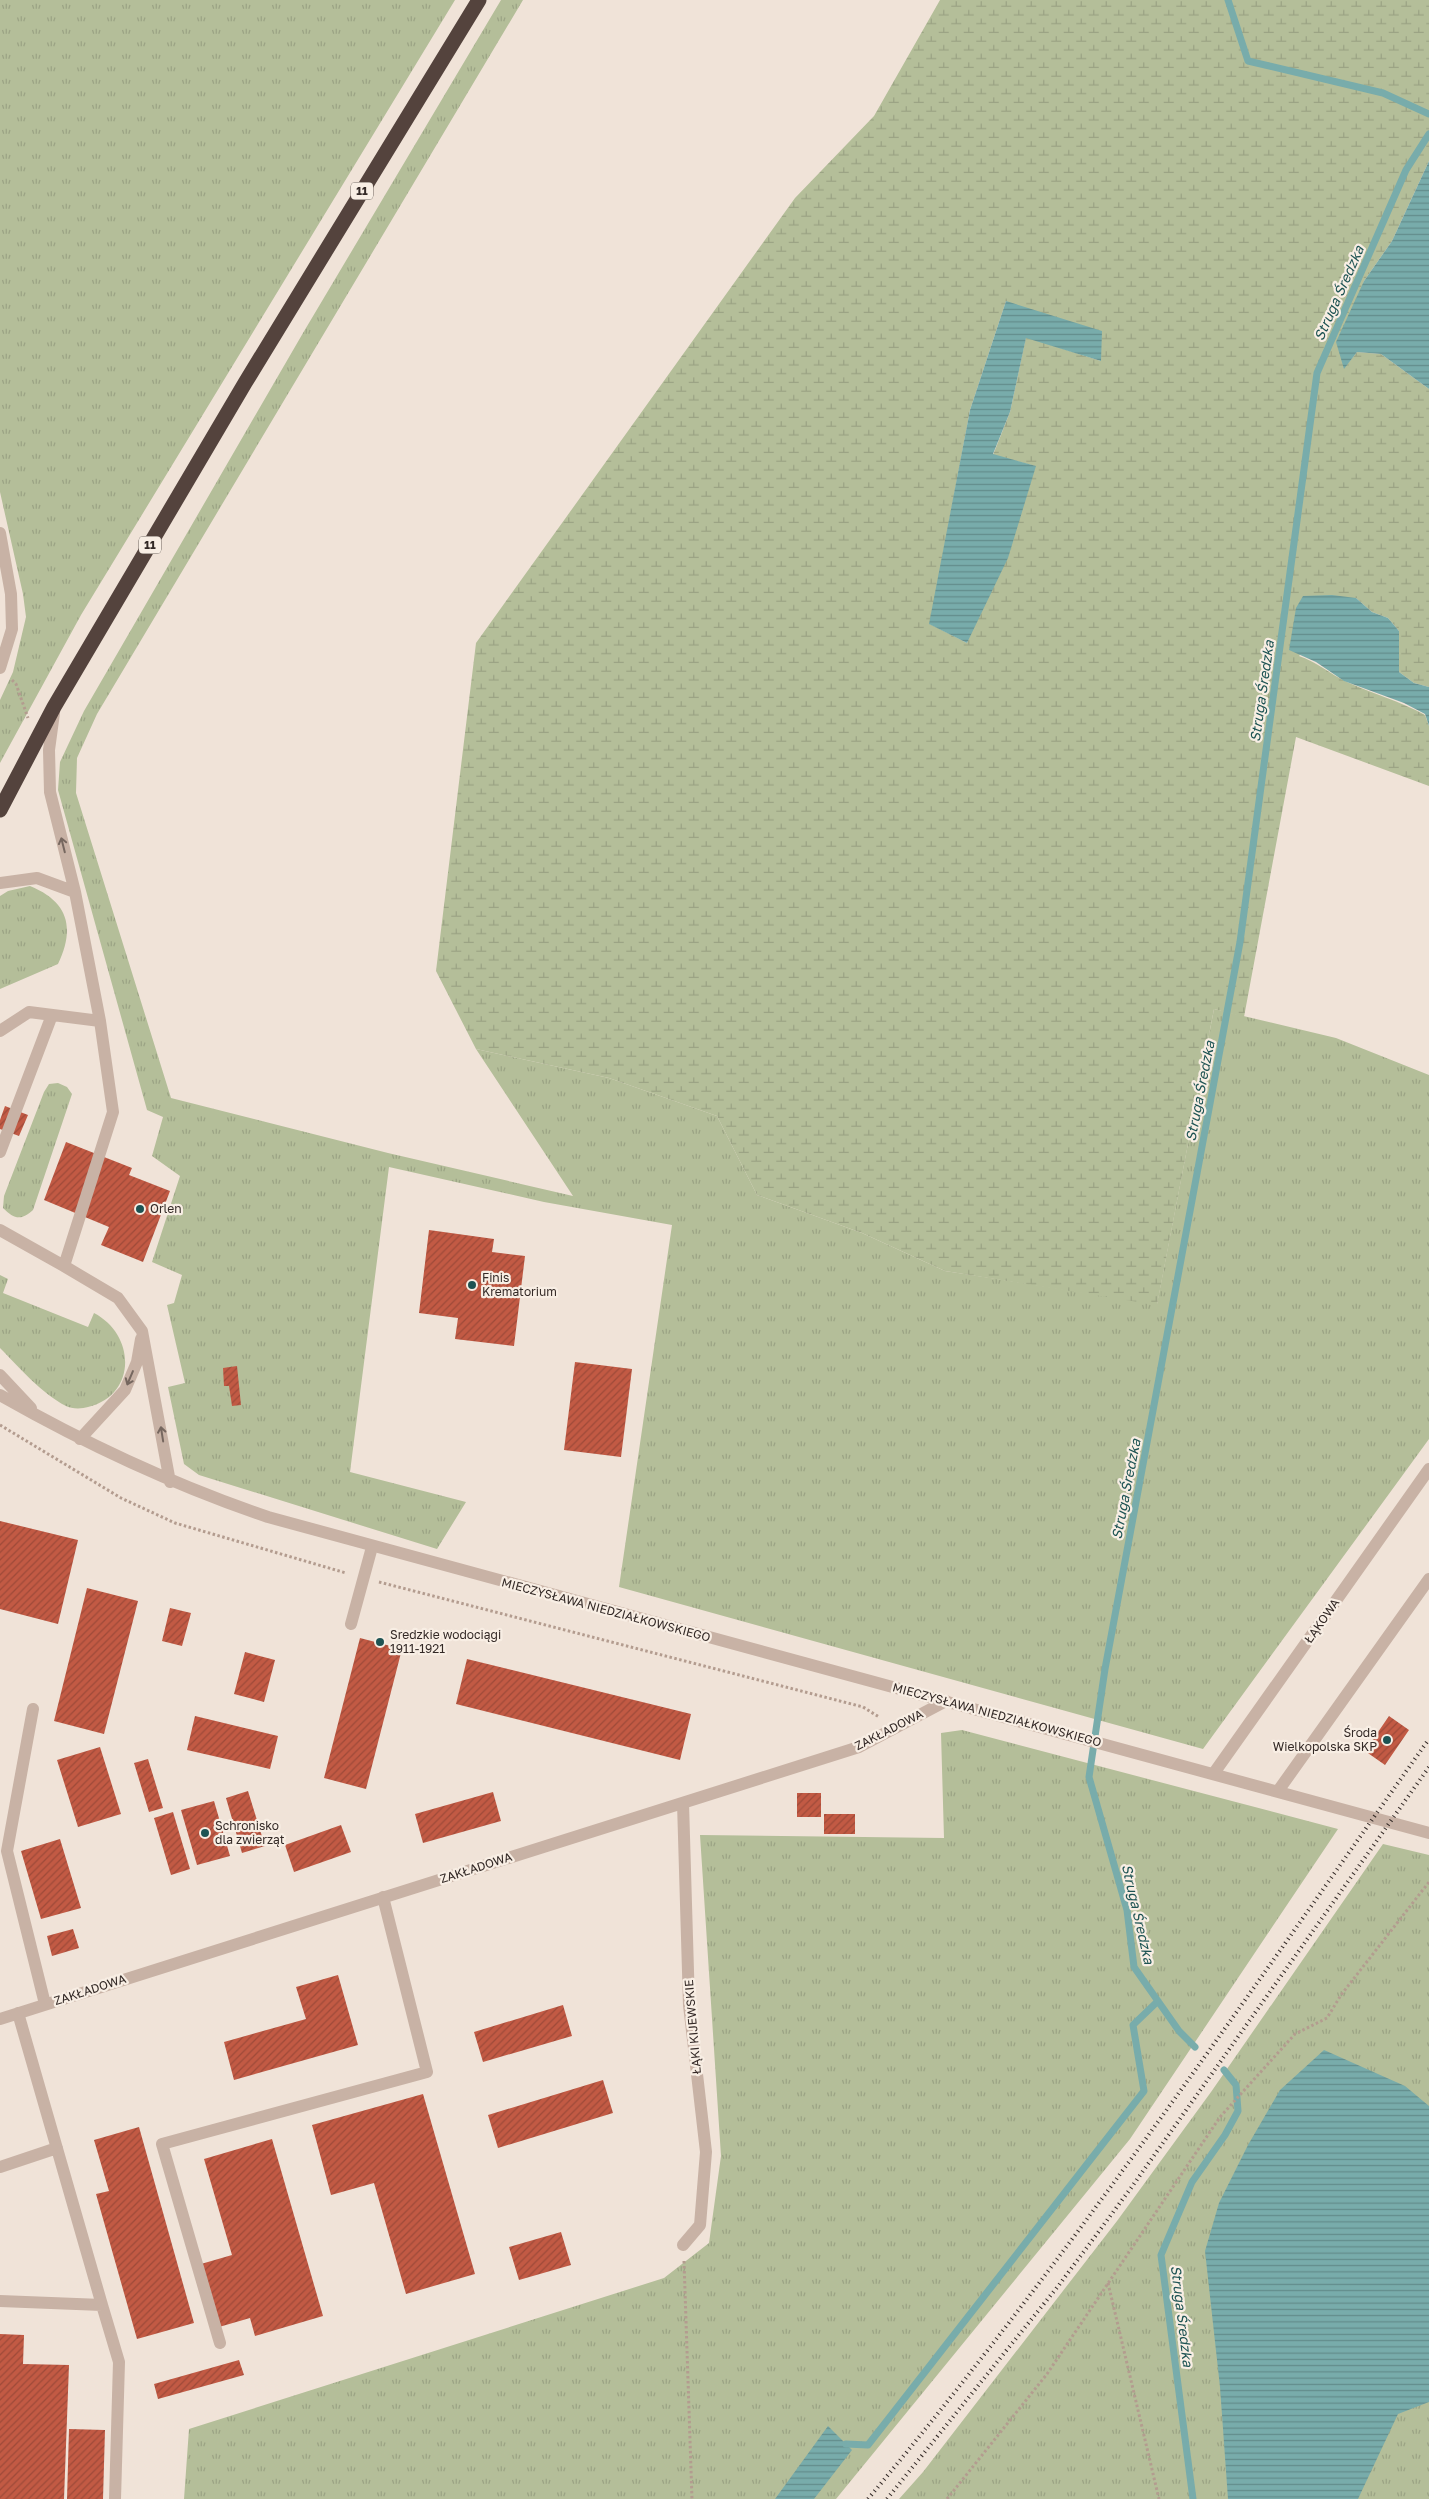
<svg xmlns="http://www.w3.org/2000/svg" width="1429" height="2499" viewBox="0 0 1429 2499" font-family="'Golos Text',sans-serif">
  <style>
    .grass { fill: url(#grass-tufts) }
    .wetland { fill: url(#wetland-marsh); fill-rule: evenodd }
    .water { fill: url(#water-rules) }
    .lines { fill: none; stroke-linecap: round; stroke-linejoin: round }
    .stream { stroke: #78acab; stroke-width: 7 }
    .building { fill: url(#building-hatch) }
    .path { stroke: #b39c8f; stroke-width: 3; stroke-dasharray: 2.5 2.5; stroke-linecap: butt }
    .minor { stroke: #c8b2a5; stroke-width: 12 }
    .highway { stroke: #54433d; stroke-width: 15 }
    .rail { stroke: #332926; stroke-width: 4; stroke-dasharray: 1 4; stroke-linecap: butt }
    .oneway { stroke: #76675f }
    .poi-dot { fill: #1d5353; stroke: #f8eee4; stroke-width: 2 }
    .labels { text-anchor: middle; stroke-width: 4.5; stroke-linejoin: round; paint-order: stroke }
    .shield { fill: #f8eee4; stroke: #6e645f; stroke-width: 1 }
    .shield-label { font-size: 11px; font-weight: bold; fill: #332926 }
    .poi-label { font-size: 12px; fill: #332926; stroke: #f8eee4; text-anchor: start }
    .street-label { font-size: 12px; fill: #332926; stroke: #f8eee4 }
    .water-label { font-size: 14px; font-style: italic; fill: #1d5353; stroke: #f8eee4 }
  </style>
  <defs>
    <pattern id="grass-tufts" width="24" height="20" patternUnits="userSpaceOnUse" patternTransform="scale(1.25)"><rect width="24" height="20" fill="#b4be99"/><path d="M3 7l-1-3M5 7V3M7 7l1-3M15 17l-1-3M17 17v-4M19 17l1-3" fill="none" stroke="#9ba384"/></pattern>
    <pattern id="wetland-marsh" width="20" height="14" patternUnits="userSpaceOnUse" patternTransform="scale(1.25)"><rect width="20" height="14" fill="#b4be99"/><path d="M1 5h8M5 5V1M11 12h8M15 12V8" fill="none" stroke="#9ba384"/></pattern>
    <pattern id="water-rules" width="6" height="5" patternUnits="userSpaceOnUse" patternTransform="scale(1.25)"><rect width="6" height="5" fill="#78acab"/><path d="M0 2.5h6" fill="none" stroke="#638c8b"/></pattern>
    <pattern id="building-hatch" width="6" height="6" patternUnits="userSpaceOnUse" patternTransform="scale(1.25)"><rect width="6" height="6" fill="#c25a44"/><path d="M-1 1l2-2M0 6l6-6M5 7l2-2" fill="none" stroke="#9e4a39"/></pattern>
  </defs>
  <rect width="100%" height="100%" fill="#f0e3d8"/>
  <path class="grass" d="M0,0H455L81,615L0,763V700L13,672L26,617L23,594L0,492Z
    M501,0H523L97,714L77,758L76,793L171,1098L388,1153L573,1196L476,1049L609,1078L717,1116L757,1195L862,1233L945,1271L1157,1304L1214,1009L1336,1038L1429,1075V1439L1203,1749L619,1587L672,1225L544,1202L389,1167L350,1472L466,1502L437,1549L199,1475L184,1464L168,1387L185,1383L167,1305L174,1303L182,1275L152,1262L180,1176L152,1156L163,1117L147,1110L58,790L60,762L84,711L303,333Z
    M30,886C69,902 75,928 58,964L0,989V896L8,891Z
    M58,1083L67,1087L72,1094L33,1210C21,1221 14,1219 3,1208L4,1196L44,1092L49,1084Z
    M0,1275L8,1279L3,1293L88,1327L94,1313C136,1335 137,1395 88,1407C82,1409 71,1409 66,1406C41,1393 20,1368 0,1348Z
    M962,1730L1338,1829L1130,2139L836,2499H184L189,2429L664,2278L709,2243L721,2156L700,1835L944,1838L941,1733Z
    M1383,1844L1429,1855V2499H899L923,2472L1117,2221L1211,2092Z"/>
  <path class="wetland" d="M940,0H1429V161L1392,241L1364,281L1344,368L1357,352L1381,354L1429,389V687L1414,683L1399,672V631L1388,618L1372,612L1356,598L1299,656C1317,662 1330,674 1347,682C1373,694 1400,701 1425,715L1429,726V786L1296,737L1244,1017L1214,1009L1157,1305L945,1271L862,1233L757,1195L717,1116L609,1078L476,1049L436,971L476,643L795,198L874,116ZM1006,301L1101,361L1026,337L1010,412L993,455L1035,466L967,643L930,624L970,410Z"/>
  <path class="water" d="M1429,161V389L1381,354L1357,352L1344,369L1336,342L1364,281L1392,241Z
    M1006,301L1102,331L1101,361L1026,338L1010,412L993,454L1036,466L1008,558L967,643L929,624L970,410Z
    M1332,595L1356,598L1372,612L1388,618L1399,631V672L1414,683L1429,687V726L1425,714L1404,703L1344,681L1316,662L1289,650L1296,608L1303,596Z
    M1324,2050L1405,2086L1429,2106V2402L1398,2414L1358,2499H1228L1220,2387L1205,2251L1219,2203L1248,2145L1280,2090Z
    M828,2426L852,2450L814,2499H775Z"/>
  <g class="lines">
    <path class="stream" d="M1228,0L1248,61L1383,93L1429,114
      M1195,2047L1179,2031L1134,1967L1127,1910L1089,1777L1105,1669L1240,942L1317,373L1406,170L1429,134
      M846,2444L868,2445L1144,2091L1133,2025L1158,2001
      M1193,2499L1161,2255L1192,2182L1225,2135L1238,2111L1236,2085L1224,2070"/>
  </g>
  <path class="building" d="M5,1106L28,1115L19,1136L0,1129V1120Z
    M66,1142L132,1168L129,1175L170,1191L143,1262L101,1245L109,1227L44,1200Z
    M429,1230L494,1239L492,1252L525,1256L514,1346L455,1339L458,1318L419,1313Z
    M575,1362L632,1369L621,1457L564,1450Z
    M237,1366L241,1405L232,1406L229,1386H224L223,1368Z
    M0,1521L78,1540L58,1624L0,1609Z
    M87,1588L138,1601L104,1734L54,1721Z
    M170,1608L191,1613L182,1646L162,1641Z
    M360,1638L402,1649L366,1789L324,1778Z
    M245,1652L275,1660L264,1702L234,1694Z
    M467,1659L691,1714L680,1760L456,1704Z
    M195,1716L278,1736L270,1769L187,1750Z
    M1389,1716L1409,1730L1385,1765L1365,1751Z
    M100,1747L121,1814L78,1827L57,1760Z
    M148,1759L163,1808L149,1812L134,1763Z
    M248,1791L265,1846L242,1853L226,1798Z
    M493,1792L501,1821L423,1843L415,1814Z
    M797,1793H821V1817H797Z
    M214,1801L230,1856L197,1865L181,1810Z
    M173,1812L190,1869L171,1875L154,1818Z
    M824,1814H855V1834H824Z
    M341,1825L351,1852L294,1872L285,1845Z
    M60,1839L81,1908L41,1919L21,1851Z
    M73,1929L79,1948L52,1956L47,1936Z
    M338,1975L358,2045L234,2080L224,2042L306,2019L296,1987Z
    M563,2005L572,2036L483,2062L474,2032Z
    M603,2080L613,2113L498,2148L488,2115Z
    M423,2094L475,2274L406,2294L374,2183L331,2195L312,2125Z
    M139,2127L194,2323L137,2339L96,2194L109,2191L94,2140Z
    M272,2139L323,2316L255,2336L250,2318L219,2327L201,2264L232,2255L204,2159Z
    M561,2232L571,2265L519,2280L509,2247Z
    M0,2334L24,2335L23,2364L69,2365L64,2499H0Z
    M239,2360L244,2375L158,2399L154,2384Z
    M69,2429L105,2430L103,2499H67Z"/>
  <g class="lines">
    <path class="path" d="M12,680L16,684L28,718
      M0,1425L121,1498L175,1523L346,1573
      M379,1582L863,1707L879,1717
      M684,2261L692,2499
      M1108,2283L1159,2499
      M947,2499L1047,2374L1220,2117L1295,2034L1327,2018L1341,1995L1429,1882"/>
    <path class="minor" d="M0,533L11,594L12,629L0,668
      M54,713L49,750L50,792L75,892L100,1021L113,1112L64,1266L118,1298L142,1331L170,1482
      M0,883L37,878L75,892
      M0,1031L29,1012L100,1021
      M0,1152L52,1015
      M0,1230L64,1266
      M0,1375L31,1408
      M0,1395C86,1444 174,1485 268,1517L1429,1833
      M80,1439L125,1390L137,1362L141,1339
      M351,1624L372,1547
      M33,1709L7,1851L45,2004
      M1214,1773L1429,1469
      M1278,1791L1429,1579
      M683,1803L689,2005L706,2152L700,2225L683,2245
      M0,2019L859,1747L946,1701
      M0,2167L57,2148
      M0,2301L102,2305L18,2013
      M102,2305L119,2362L115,2499
      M220,2343L162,2144L427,2072L383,1897"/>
    <path class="highway" d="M0,810L54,707L245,383L479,0"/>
    <path class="rail" d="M868,2499C1070,2257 1247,1996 1429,1739
      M887,2499L1059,2285L1131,2188L1429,1767"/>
  </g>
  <defs><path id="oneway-shaft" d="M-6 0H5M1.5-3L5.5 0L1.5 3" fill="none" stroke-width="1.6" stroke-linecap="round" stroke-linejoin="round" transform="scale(1.25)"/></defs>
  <g class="oneway">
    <use href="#oneway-shaft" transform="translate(63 845) rotate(-104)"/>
    <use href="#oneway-shaft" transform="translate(130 1378) rotate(113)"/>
    <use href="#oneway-shaft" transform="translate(162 1434) rotate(-99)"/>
  </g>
  <g class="poi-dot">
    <circle cx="140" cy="1209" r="5"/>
    <circle cx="472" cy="1285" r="5"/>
    <circle cx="380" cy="1642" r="5"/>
    <circle cx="1387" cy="1740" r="5"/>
    <circle cx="205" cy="1833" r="5"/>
  </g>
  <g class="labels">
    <g class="shield">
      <rect x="351" y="182.5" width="22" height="17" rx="4"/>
      <rect x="139" y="536.5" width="22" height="17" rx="4"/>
    </g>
    <g class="shield-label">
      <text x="362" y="195">11</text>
      <text x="150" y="549">11</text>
    </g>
    <g class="poi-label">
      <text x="150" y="1213">Orlen</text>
      <text x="482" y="1282">Finis<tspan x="482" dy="14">Krematorium</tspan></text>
      <text x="390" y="1639">Sredzkie wodociągi<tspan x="390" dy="14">1911-1921</tspan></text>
      <text x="1377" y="1737" text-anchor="end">Środa<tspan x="1377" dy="14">Wielkopolska SKP</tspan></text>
      <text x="215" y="1830">Schronisko<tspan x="215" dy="14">dla zwierząt</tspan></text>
    </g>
    <g class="street-label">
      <text transform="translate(606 1610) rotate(15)" y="4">MIECZYSŁAWA NIEDZIAŁKOWSKIEGO</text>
      <text transform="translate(1322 1621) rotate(-55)" y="4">ŁĄKOWA</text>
      <text transform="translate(997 1715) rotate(15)" y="4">MIECZYSŁAWA NIEDZIAŁKOWSKIEGO</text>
      <text transform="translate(889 1730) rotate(-27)" y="4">ZAKŁADOWA</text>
      <text transform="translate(476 1868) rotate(-18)" y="4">ZAKŁADOWA</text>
      <text transform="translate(90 1990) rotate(-18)" y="4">ZAKŁADOWA</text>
      <text transform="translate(693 2027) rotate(-95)" y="4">ŁĄKI KIJEWSKIE</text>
    </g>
    <g class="water-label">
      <text transform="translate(1339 293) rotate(-66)" y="5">Struga Średzka</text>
      <text transform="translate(1262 691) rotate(-82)" y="5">Struga Średzka</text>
      <text transform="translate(1200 1091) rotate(-79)" y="5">Struga Średzka</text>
      <text transform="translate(1126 1489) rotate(-79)" y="5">Struga Średzka</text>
      <text transform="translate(1138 1914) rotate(77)" y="5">Struga Średzka</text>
      <text transform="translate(1182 2316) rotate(83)" y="5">Struga Średzka</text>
    </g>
  </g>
</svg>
